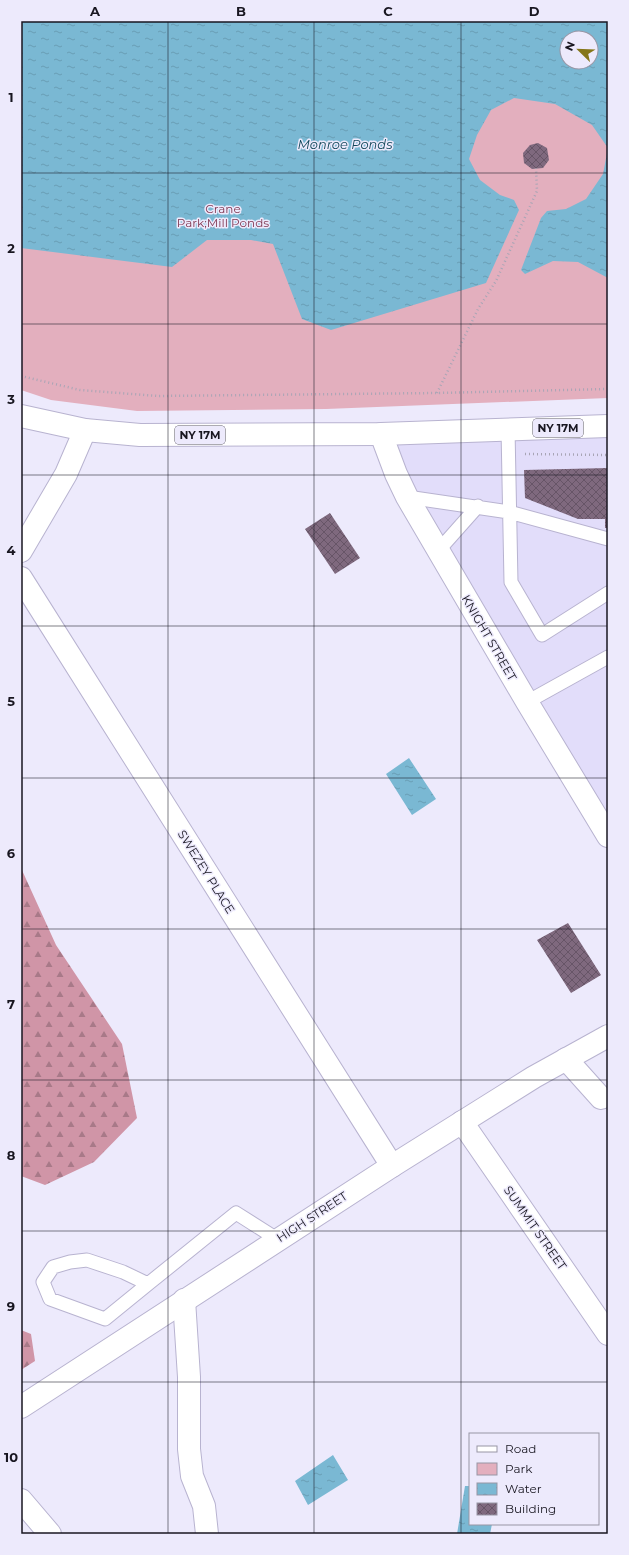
<svg xmlns="http://www.w3.org/2000/svg" width="629" height="1555" viewBox="0 0 629 1555" font-family="Montserrat,sans-serif">
  <style>
    .built { fill: #e2ddfa }
    .forest { fill: url(#forest-firs) }
    .park { fill: #e3afbe; fill-rule: evenodd }
    .water { fill: url(#water-ripples); fill-rule: evenodd }
    .building { fill: url(#building-cross-hatch) }
    .lines { fill: none; stroke-linecap: round; stroke-linejoin: round }
    .service-casing { stroke: #b8b3d0; stroke-width: 15 }
    .minor-casing { stroke: #b8b3d0; stroke-width: 24 }
    .tertiary-casing { stroke: #b8b3d0; stroke-width: 24 }
    .primary-casing { stroke: #b8b3d0; stroke-width: 24 }
    .path { stroke: #a8a5b5; stroke-width: 2.5; stroke-dasharray: 1 3; stroke-linecap: butt }
    .service { stroke: #fff; stroke-width: 13 }
    .minor { stroke: #fff; stroke-width: 22 }
    .tertiary { stroke: #fff; stroke-width: 22 }
    .primary { stroke: #fff; stroke-width: 22 }
    .grid { fill: none; stroke: #181620; stroke-width: 1; stroke-opacity: 0.55 }
    .labels { text-anchor: middle; stroke-width: 3; stroke-linejoin: round; paint-order: stroke }
    .shield { fill: #edeafc; stroke: #585662; stroke-width: 1 }
    .shield-label { font-size: 11px; font-weight: bold; fill: #181620 }
    .park-label { font-size: 12px; fill: #803852; stroke: #edeafc }
    .street-label { font-size: 12px; fill: #181620; stroke: #edeafc }
    .water-label { font-size: 13px; font-style: italic; fill: #114659; stroke: #edeafc }
    .neatline { fill: none; stroke: #181620; stroke-width: 1.5 }
    .grid-label { font-size: 13px; text-anchor: middle; font-weight: bold; fill: #181620 }
  </style>
  <defs>
    <pattern id="forest-firs" width="22" height="20" patternUnits="userSpaceOnUse"><rect width="22" height="20" fill="#d095a7"/><path d="M5 1l3.5 6h-7zM16 11l3.5 6h-7z" fill="#a87988"/></pattern>
    <pattern id="water-ripples" width="26" height="14" patternUnits="userSpaceOnUse"><rect width="26" height="14" fill="#7ab8d3"/><path d="M2 4q2-2 4 0t4 0M15 11q2-2 4 0t4 0" fill="none" stroke="#699db5"/></pattern>
    <pattern id="building-cross-hatch" width="8" height="8" patternUnits="userSpaceOnUse"><rect width="8" height="8" fill="#7f697e"/><path d="M0 0l8 8M0 8l8-8" fill="none" stroke="#675567"/></pattern>
  </defs>
  <rect width="100%" height="100%" fill="#edeafc"/>
  <path class="built" d="M608,426V836L381,434Z"/>
  <path class="forest" d="M21,868L56,945L122,1044L137,1118L94,1162L45,1185L21,1176Z
    M21,1330L31,1334L35,1361L21,1370Z"/>
  <path class="park" d="M21,21H608V398L326,409L137,411L51,400L21,390ZM567,38H591V62H567Z"/>
  <path class="water" d="M21,21H608V278L578,262L553,261L525,274L521,270L541,218L547,211L566,209L586,199L603,174L608,148L592,125L555,104L514,98L491,110L477,135L469,159L480,180L500,195L514,200L519,210L486,283L331,330L302,319L273,244L251,240H207L172,267L21,248ZM567,38H591V62H567Z
    M409,758L436,799L412,815L386,774Z
    M333,1455L348,1480L308,1505L295,1481Z
    M465,1486H470V1524H492L490,1534H457Z"/>
  <path class="building" d="M538,143L547,148L549,160L543,168L532,169L524,163L523,153L530,145Z
    M608,468V528H605V519H578L525,498L524,470Z
    M330,513L360,558L335,574L305,529Z
    M568,923L601,975L571,993L537,940Z"/>
  <g class="lines">
    <g class="service-casing">
      <path id="service" d="M508,429L511,582L542,635L608,593
        M407,497L509,512L608,539
        M438,551L478,506
        M527,702L608,657
        M87,1260L123,1272L148,1284L105,1319L50,1299L43,1282L53,1267L70,1262Z
        M148,1284L236,1213L277,1239"/>
    </g>
    <g class="minor-casing">
      <path id="minor" d="M381,434L396,474L407,497L527,702L608,836
        M21,551L66,474L85,430
        M21,578L392,1166
        M566,1059L601,1098
        M462,1122L608,1334
        M184,1300L189,1377V1449L192,1476L204,1506L207,1534
        M21,1500L50,1534"/>
    </g>
    <g class="tertiary-casing">
      <path id="tertiary" d="M21,1407L392,1166L534,1077L608,1036"/>
    </g>
    <g class="primary-casing">
      <path id="primary" d="M21,416L85,430L140,435L381,434L608,426"/>
    </g>
    <path class="path" d="M21,376L80,390L158,396L437,393L608,389
      M437,393L478,309L496,281L537,191L536,168
      M525,454L608,455"/>
    <use href="#service" class="service"/>
    <use href="#minor" class="minor"/>
    <use href="#tertiary" class="tertiary"/>
    <use href="#primary" class="primary"/>
  </g>
  <path class="grid" d="M168,21V1534M314,21V1534M461,21V1534M21,173H608M21,324H608M21,475H608M21,626H608M21,778H608M21,929H608M21,1080H608M21,1231H608M21,1382H608"/>
  <g class="labels">
    <g class="shield">
      <rect x="533" y="419" width="50" height="18" rx="3"/>
      <rect x="175" y="426" width="50" height="18" rx="3"/>
    </g>
    <g class="shield-label">
      <text x="558" y="432">NY 17M</text>
      <text x="200" y="439">NY 17M</text>
    </g>
    <g class="park-label">
      <text x="223" y="213">Crane<tspan x="223" dy="14">Park;Mill Ponds</tspan></text>
    </g>
    <g class="street-label">
      <text transform="translate(489 638) rotate(60)" y="4">KNIGHT STREET</text>
      <text transform="translate(206 872) rotate(58)" y="4">SWEZEY PLACE</text>
      <text transform="translate(312 1217) rotate(-33)" y="4">HIGH STREET</text>
      <text transform="translate(535 1228) rotate(55)" y="4">SUMMIT STREET</text>
    </g>
    <g class="water-label">
      <text x="345" y="149">Monroe Ponds</text>
    </g>
  </g>
  <rect width="629" height="1555" fill="none" stroke="#edeafc" stroke-width="44"/>
  <rect x="469" y="1433" width="130" height="92" fill="#edeafc" stroke="#9895a4"/>
  <rect x="477" y="1446" width="20" height="6" fill="#ffffff" stroke="#9895a4"/>
  <text x="505" y="1453" font-size="12" fill="#181620">Road</text>
  <rect x="477" y="1463" width="20" height="12" fill="#e3afbe" stroke="#9895a4"/>
  <text x="505" y="1473" font-size="12" fill="#181620">Park</text>
  <rect x="477" y="1483" width="20" height="12" fill="url(#water-ripples)" stroke="#9895a4"/>
  <text x="505" y="1493" font-size="12" fill="#181620">Water</text>
  <rect x="477" y="1503" width="20" height="12" fill="url(#building-cross-hatch)" stroke="#9895a4"/>
  <text x="505" y="1513" font-size="12" fill="#181620">Building</text>
  <g transform="translate(579 50) rotate(293)"><circle r="19" fill="#edeafc" stroke="#9895a4"/>
  <path d="M0-3L7 15L0 10L-7 15Z" fill="#857619"/>
  <text y="-6" font-size="11" font-weight="bold" text-anchor="middle" fill="#181620">N</text>
  </g>
  <rect x="22" y="22" width="585" height="1511" class="neatline"/>
  <g class="grid-label">
    <text x="95" y="16">A</text>
    <text x="241" y="16">B</text>
    <text x="388" y="16">C</text>
    <text x="534" y="16">D</text>
    <text x="11" y="102">1</text>
    <text x="11" y="253">2</text>
    <text x="11" y="404">3</text>
    <text x="11" y="555">4</text>
    <text x="11" y="706">5</text>
    <text x="11" y="858">6</text>
    <text x="11" y="1009">7</text>
    <text x="11" y="1160">8</text>
    <text x="11" y="1311">9</text>
    <text x="11" y="1462">10</text>
  </g>
</svg>
